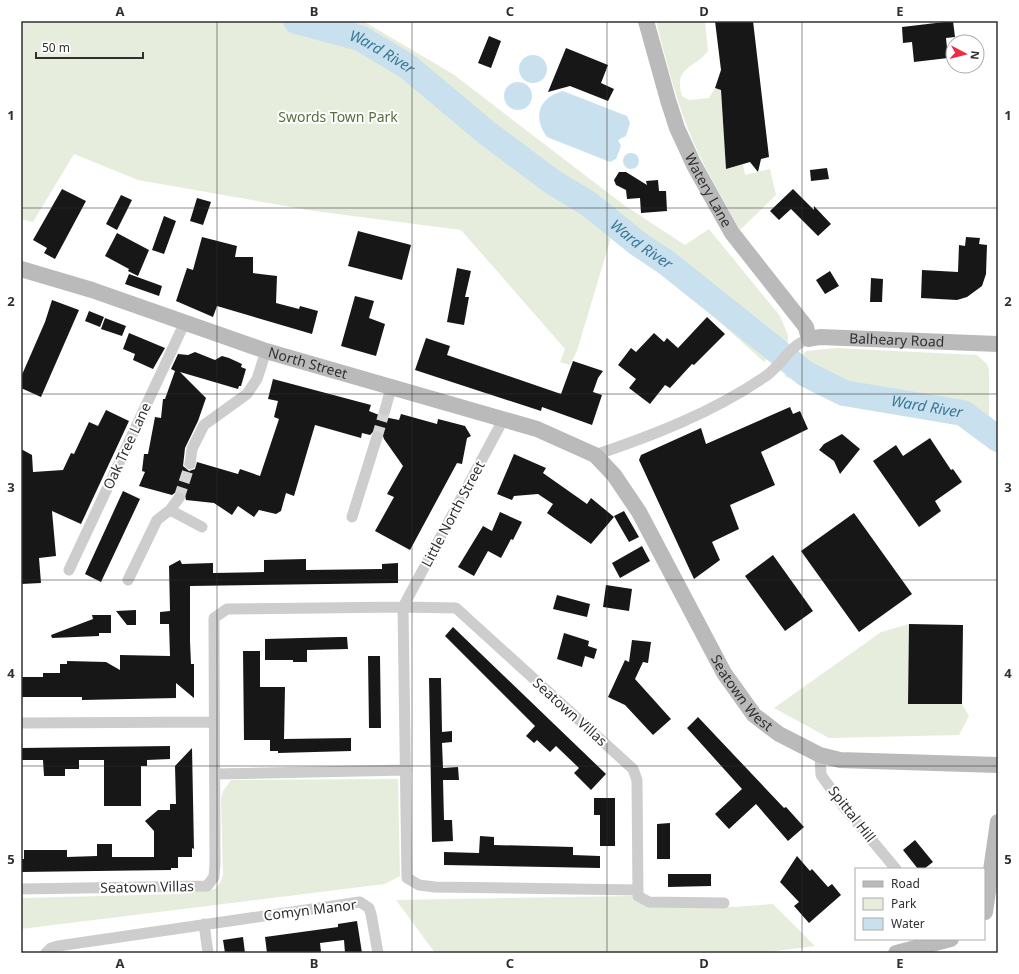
<svg xmlns="http://www.w3.org/2000/svg" width="1019" height="974" viewBox="0 0 1019 974" font-family="'Noto Sans',sans-serif">
  <style>
    .green { fill: #e7eddd }
    .water { fill: #c9e1ee }
    .lines { fill: none; stroke-linecap: round; stroke-linejoin: round }
    .river { stroke: #c9e1ee; stroke-width: 26 }
    .building { fill: #171717 }
    .minor-tunnel { stroke: #d6d6d6; stroke-width: 11; stroke-dasharray: 11 5.5; stroke-linecap: butt }
    .minor { stroke: #cdcdcd; stroke-width: 11 }
    .secondary { stroke: #bababa; stroke-width: 16 }
    .grid { fill: none; stroke: #303030; stroke-width: 1; stroke-opacity: 0.55 }
    .labels { text-anchor: middle; stroke-width: 4; stroke-linejoin: round; paint-order: stroke }
    .park-label { font-size: 14px; fill: #556e3a; stroke: #fff }
    .street-label { font-size: 14px; fill: #303030; stroke: #fff }
    .water-label { font-size: 15px; font-style: italic; fill: #397797; stroke: #fff }
    .neatline { fill: none; stroke: #303030; stroke-width: 1.5 }
    .grid-label { font-size: 13px; text-anchor: middle; font-weight: bold; fill: #303030 }
  </style>
  <rect width="100%" height="100%" fill="#fff"/>
  <path class="green" d="M21,21H363L453,74L624,205L685,245L709,229L780,316L788,335V341L764,362L660,268L612,234L577,351L570,365L560,362L565,349L461,230L314,211L138,180L74,154L33,222L21,219Z
    M658,21H705L708,51C695,69 673,66 682,96L689,100L709,98L715,88L721,90L726,169L743,164L745,175L770,169L776,195L740,230C724,200 706,172 693,141C677,104 667,64 657,25Z
    M836,348L977,355L987,364L989,370V444L960,418L932,412L923,419L885,407L833,397L784,376L806,351Z
    M909,624L908,704H962L969,716L959,735L829,738L774,708L881,632Z
    M398,779L400,876L385,884L21,929V898L179,894L215,889L220,883L223,875L221,799L223,791L231,780Z
    M632,896L645,905L734,907L773,904L815,946L761,953H435L396,900Z"/>
  <path class="water" d="M519 69a14 14 0 1 1 28 0a14 14 0 1 1-28 0Z
    M504 96a14 14 0 1 1 28 0a14 14 0 1 1-28 0Z
    M563,91L627,116L630,123L626,136L618,140L621,146L616,159L610,162L547,137C532,117 539,97 563,91Z
    M623 161a8 8 0 1 1 16 0a8 8 0 1 1-16 0Z"/>
  <g class="lines">
    <path class="river" id="s1" d="M296,21L360,38L407,66L487,133L554,183L589,204L637,243L667,263L806,374L844,393L963,413L998,439"/>
  </g>
  <path class="building" d="M715,21H753L769,157L761,159L758,172L750,162L726,169L721,90L715,88L721,70Z
    M953,21L955,37L946,38L948,58L914,62L912,42L903,43L902,27Z
    M489,36L501,41L491,68L478,63Z
    M566,48L608,65L601,83L614,89L608,101L570,86L548,92Z
    M827,168L829,179L811,181L810,170Z
    M619,172H626L647,185L646,181L658,180L659,191H666L667,211L641,213L640,198L627,199L626,190L616,185L614,180Z
    M62,189L86,201L55,259L44,253L47,248L33,240Z
    M793,189L814,210V206L831,224L818,236L791,209L779,220L770,211Z
    M121,195L132,200L117,230L106,224Z
    M197,198L211,202L203,225L190,221Z
    M164,216L176,221L164,254L152,250Z
    M358,231L411,245L402,280L348,266Z
    M117,233L149,250L138,276L128,271L129,269L105,256Z
    M202,237L237,246L235,257H253V273L277,276L276,303L299,309L300,306L318,311L312,334L217,306L213,317L176,301L187,268L193,270Z
    M966,237L980,238L979,244L987,245L986,274L982,286L967,297L957,300L921,298L922,270L958,272L959,245L965,246Z
    M457,268L471,271L465,297H469L464,325L447,322Z
    M830,271L839,286L825,294L816,280Z
    M129,274L162,286L159,296L125,284Z
    M871,278L883,279L882,302H870Z
    M355,296L374,301L369,318L385,324L376,356L341,346Z
    M52,300L79,310L41,397L21,388V377L45,322Z
    M89,311L104,317L100,327L85,321Z
    M707,317L725,334L694,365L692,364L670,388L665,385L650,404L629,388L636,379L618,365L631,348L636,352L654,333L664,342L667,338L678,348Z
    M105,318L126,326L122,336L101,329Z
    M129,333L165,348L153,369L133,360L135,354L123,349Z
    M426,338L450,346L447,355L561,394L573,361L603,371L598,378L593,392L602,395L592,425L542,407L541,411L415,370Z
    M195,352L215,360L222,356L229,358L242,364L241,367L246,369L241,386H239L238,389L180,372L206,398L198,421L185,448L183,466L189,471L195,469L197,462L238,474L240,469L260,476L279,419L274,417L278,401L268,399L273,379L371,405L369,411L384,417L399,420L401,414L437,424L438,419L465,426L471,436L467,438L462,464L457,463L410,550L375,531L394,497L387,494L403,466L384,439L382,433L379,430L373,432L370,435L362,433L361,438L315,425L294,496L286,493L281,511L276,514L259,510L254,517L238,506L232,515L214,503L186,500L185,495L180,491L176,492L172,495L139,486L145,472L142,471L144,454H148L155,417L161,418L163,399H165L175,371L171,369L178,354L188,355Z
    M790,407L793,414L800,411L808,429L761,452L775,485L730,505L739,529L712,542L720,560L694,579L639,460L641,455L701,428L706,444Z
    M106,410L129,421L81,524L52,511L56,556L39,558L41,583L21,584V449L32,455L33,472L63,470L71,453L74,454L89,422L98,426Z
    M842,434L860,449L840,474L834,461L819,450L824,444Z
    M930,438L951,470L953,469L962,482L935,501L941,511L919,527L873,461L896,445L903,456Z
    M514,454L546,468L543,473L587,504L591,498L614,517L591,544L547,513L553,504L538,494L514,496L512,500L497,494Z
    M123,491L140,499L101,582L85,574Z
    M624,511L639,537L629,542L614,516Z
    M500,512L522,522L513,540L511,539L501,558L488,551L474,576L458,567L483,526L492,531Z
    M854,513L912,594L859,632L801,551Z
    M642,546L650,561L620,578L612,563Z
    M773,555L813,611L785,631L745,576Z
    M306,559V570L382,569V564L398,563V583L190,586V641L191,664H194V698L176,683V698L82,700V697H22V677H43V673H60V664H67V661L106,662L120,670V655L170,656L169,624H160V612L170,611L169,566L180,560L182,564L213,563V573L264,572V560Z
    M606,585L632,589L629,611L603,607Z
    M557,595L590,604L587,617L553,609Z
    M136,610V625H127L116,611Z
    M92,615H111V633H99V636L52,638L51,635L93,619Z
    M909,624L963,625L962,704H908Z
    M453,627L606,774L591,790L574,773L579,768L556,746L550,752L537,740L534,743L526,736L535,726L445,636Z
    M564,633L589,641L588,646L597,649L594,659L585,656L582,667L557,659Z
    M340,637H347L348,649L307,650V662H293V660H265V639Z
    M632,640L651,642L648,663L643,662L635,679L671,719L653,735L625,705L608,697L625,660L629,662Z
    M243,651H260V687H285L284,739L351,738V751L278,753V751H270V740H244Z
    M368,656H380L381,728H369Z
    M429,678H441L442,732L452,731V742L442,743L443,768L458,767L459,780H443L444,820H452L453,841L432,842Z
    M698,717L784,808L786,807L804,827L788,841L756,804L729,829L715,814L742,789L687,728Z
    M170,746V759L147,760V766H141V806H104V760H79V769H65V776H44L43,760H21V748Z
    M192,748L194,849L192,848V857H178V868H171V870L21,872V859H24V850H67V857L97,856V844H112V857H154V831L145,821L158,810H170V804H176L175,766Z
    M594,798H615V846H600V815H594Z
    M670,823V859H657V824Z
    M480,836L494,837V845L573,847V855L600,856V868L444,865V852L479,853Z
    M915,840L933,862L924,869H918L903,850Z
    M797,856L810,871L812,869L828,887L832,884L841,895L809,923L794,906L799,902L780,882Z
    M668,874H711V886L668,887Z
    M357,921L362,953H345L344,940L320,943L321,952L267,953L265,937L338,927V924Z
    M243,937L245,953H225L223,940Z"/>
  <g class="lines">
    <path class="minor-tunnel" d="M377,437L385,410
      M179,498L190,464"/>
    <path class="minor" d="M385,410L391,388
      M503,420L403,607L407,878L419,885L435,887L637,890
      M595,455C654,435 711,413 763,378C780,368 790,344 809,339
      M190,464L192,449L204,425L247,394L257,379L266,351
      M170,510L202,527
      M352,517L377,437
      M69,570L185,322
      M128,580L157,520L170,510L179,498
      M21,723L214,722
      M820,755L821,775L844,807L896,869
      M215,774L406,770
      M21,889L207,886L214,877L215,864L214,618L227,609L403,607L456,608L633,769L637,780L638,896L649,902L724,903
      M204,924L208,953
      M46,953L51,948L58,946L360,902L369,908L371,914L378,953"/>
    <g class="secondary">
      <path id="s2" d="M646,21L668,100L677,128L694,165L732,233L806,327L809,339L820,337L998,344"/>
      <path id="s3" d="M21,269L92,290L266,351L537,429L595,455L614,475L639,512L724,673L754,715L779,734L820,755L840,760L998,765"/>
      <path d="M985,912L998,822"/>
      <path d="M896,953L951,939"/>
    </g>
  </g>
  <path class="grid" d="M217,21V953M412,21V953M607,21V953M802,21V953M21,208H998M21,394H998M21,580H998M21,766H998"/>
  <g class="labels">
    <g class="park-label">
      <text x="338" y="122">Swords Town Park</text>
    </g>
    <g class="street-label">
      <text dy="5" stroke="none"><textPath href="#s2" startOffset="181">Watery Lane</textPath></text>
      <text dy="5" stroke="none"><textPath href="#s2" startOffset="450">Balheary Road</textPath></text>
      <text dy="5" stroke="none"><textPath href="#s3" startOffset="302">North Street</textPath></text>
      <text transform="translate(127 446) rotate(-65)" y="5">Oak Tree Lane</text>
      <text transform="translate(453 514) rotate(-62)" y="5">Little North Street</text>
      <text dy="5" stroke="none"><textPath href="#s3" startOffset="885">Seatown West</textPath></text>
      <text transform="translate(570 712) rotate(42)" y="5">Seatown Villas</text>
      <text transform="translate(852 814) rotate(52)" y="5">Spittal Hill</text>
      <text transform="translate(147 887) rotate(-1)" y="5">Seatown Villas</text>
      <text transform="translate(310 910) rotate(-7)" y="5">Comyn Manor</text>
    </g>
    <g class="water-label">
      <text dy="5" stroke="none"><textPath href="#s1" startOffset="92">Ward River</textPath></text>
      <text dy="5" stroke="none"><textPath href="#s1" startOffset="416">Ward River</textPath></text>
      <text dy="5" stroke="none"><textPath href="#s1" startOffset="752">Ward River</textPath></text>
    </g>
  </g>
  <rect width="1019" height="974" fill="none" stroke="#ffffff" stroke-width="44"/>
  <rect x="855" y="868" width="130" height="72" fill="#ffffff" stroke="#acacac"/>
  <rect x="863" y="881" width="20" height="6" fill="#bababa" stroke="#acacac"/>
  <text x="891" y="888" font-size="12" fill="#303030">Road</text>
  <rect x="863" y="898" width="20" height="12" fill="#e7eddd" stroke="#acacac"/>
  <text x="891" y="908" font-size="12" fill="#303030">Park</text>
  <rect x="863" y="918" width="20" height="12" fill="#c9e1ee" stroke="#acacac"/>
  <text x="891" y="928" font-size="12" fill="#303030">Water</text>
  <g transform="translate(965 54) rotate(97)"><circle r="19" fill="#ffffff" stroke="#acacac"/>
  <path d="M0-3L7 15L0 10L-7 15Z" fill="#ee2b43"/>
  <text y="-6" font-size="11" font-weight="bold" text-anchor="middle" fill="#303030">N</text>
  </g>
  <path d="M36 52v6h107v-6" fill="none" stroke="#303030" stroke-width="2"/>
  <text x="42" y="52" font-size="12" fill="#303030" stroke="#ffffff" stroke-width="3" paint-order="stroke">50 m</text>
  <rect x="22" y="22" width="975" height="930" class="neatline"/>
  <g class="grid-label">
    <text x="120" y="16">A</text>
    <text x="314" y="16">B</text>
    <text x="510" y="16">C</text>
    <text x="704" y="16">D</text>
    <text x="900" y="16">E</text>
    <text x="11" y="120">1</text>
    <text x="1008" y="120">1</text>
    <text x="11" y="306">2</text>
    <text x="1008" y="306">2</text>
    <text x="11" y="492">3</text>
    <text x="1008" y="492">3</text>
    <text x="11" y="678">4</text>
    <text x="1008" y="678">4</text>
    <text x="11" y="864">5</text>
    <text x="1008" y="864">5</text>
    <text x="120" y="968">A</text>
    <text x="314" y="968">B</text>
    <text x="510" y="968">C</text>
    <text x="704" y="968">D</text>
    <text x="900" y="968">E</text>
  </g>
</svg>
